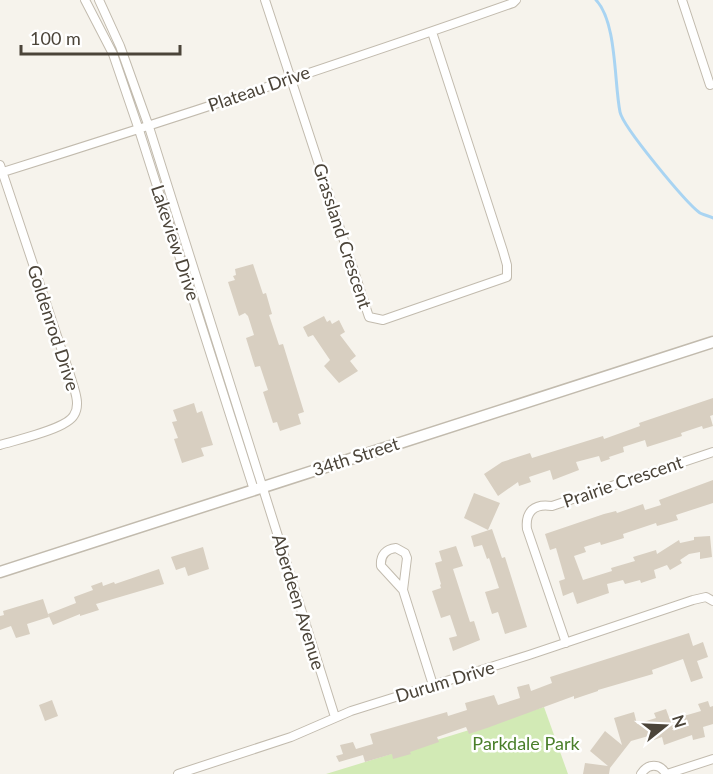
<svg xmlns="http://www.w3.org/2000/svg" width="713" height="774" viewBox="0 0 713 774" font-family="Lato,sans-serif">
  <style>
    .green { fill: #d2eab5 }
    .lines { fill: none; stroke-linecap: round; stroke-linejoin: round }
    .stream { stroke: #a9d4f2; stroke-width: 3 }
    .building { fill: #d8cfc1 }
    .minor-casing { stroke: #c2bbae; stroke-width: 10 }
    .tertiary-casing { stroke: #c2bbae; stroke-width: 13 }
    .minor { stroke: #fff; stroke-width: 8 }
    .tertiary { stroke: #fff; stroke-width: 10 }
    .labels { text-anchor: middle; stroke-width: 5; stroke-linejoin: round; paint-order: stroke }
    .street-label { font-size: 18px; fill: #4b4439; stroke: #fff }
    .park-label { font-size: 18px; fill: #4a7f2a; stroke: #fff }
  </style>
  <rect width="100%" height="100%" fill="#f6f3ec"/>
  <path class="green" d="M544,707L568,774H326Z"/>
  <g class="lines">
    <path class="stream" d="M596,0C617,22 614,82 620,112C623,127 686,203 700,213C704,215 709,216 713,218"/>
  </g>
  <path class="building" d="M253,264L263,294L266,293L272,314L269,315L279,345L283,344L304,412L298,414L301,424L280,431L277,422L273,423L263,392L268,390L260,366L255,367L246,338L254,335L248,316L245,313L239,316L228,282L235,280L233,276L236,275L235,269Z
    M324,316L327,322L330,320L332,324L339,320L345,332L340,335L356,356L350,361L358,371L339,383L324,366L330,360L313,335L308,337L303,327Z
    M713,398V415L710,416L713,426L703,429L702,426L681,433L682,436L647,447L645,440L623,447L624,452L609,457L610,459L601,462L599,456L576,462L579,470L553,480L550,470L529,477L531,482L519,486L518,482L498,496L484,474L502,462L530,453L532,458L603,436L604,439L640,426L639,423Z
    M194,403L197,413L202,411L213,445L201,448L204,456L182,463L174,439L178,438L172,422L177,421L173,410Z
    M713,480V503L676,515L678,520L657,526L656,523L623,534L624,538L601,545L600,542L584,547L586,552L574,556L583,580L612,571L611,568L635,561L633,557L656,550L657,554L679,540L680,543L694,540V537L710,536L712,557L700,559V552L689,554L680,560L682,563L670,570L667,565L654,570L656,578L641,583L640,580L625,584L623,580L607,584L609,593L577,604L573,592L563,596L559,581L565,579L556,548L550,550L545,534L604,514L616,511L617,513L643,504L645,510L661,505L659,500Z
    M474,493L500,503L488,530L464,518Z
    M492,529L502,558L505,557L527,627L505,634L498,612L492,614L485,592L499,588L489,558L487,559L482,545L474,547L471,536Z
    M456,546L463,566L453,569L470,622L474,621L480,640L453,651L449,638L457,636L450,615L441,618L432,591L441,588L440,585L441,584L435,563L442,561L439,551Z
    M203,547L209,569L188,576L185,567L176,570L171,557Z
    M159,569L164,584L96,604L99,610L80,616V614L53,625L48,614L76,603L74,597L93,590L91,586L102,582L103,586L114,582L115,584Z
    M43,599L49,617L27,624L30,634L16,638L11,626L0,630V616L4,615L3,611Z
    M689,633L693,646L703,642L708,657L697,661L703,678L691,682L683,659L652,670L653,674L598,690V691L574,699V696L487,728L469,734L466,727L437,737L439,742L410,752L411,754L393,759L392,754L365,762L363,755L339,762L336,756L343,754L340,745L353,742L356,749L373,744L370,734L447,712L448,716L467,710L465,703L494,695L498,705L520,698L517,687L529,684L531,691L552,683L550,677Z
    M52,700L58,716L45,721L39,705Z
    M708,701L710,707L713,706V724L703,727L705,737L693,740L692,735L664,745L662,737L654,740L652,735L631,741L610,768L609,774H583L585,763L608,766L590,751L605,731L622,745L614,718L634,712L637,724L656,718L654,713L666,709L670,720L701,711L698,704Z"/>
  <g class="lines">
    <g class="minor-casing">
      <path id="minor" d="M85,0L113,54L139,130L254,490
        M99,0L120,46L149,127L335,717
        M265,0L369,317L383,320L507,277V265L503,251L432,32
        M682,0L710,85
        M0,165L71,378C74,389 81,404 74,415C67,429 16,440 0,445
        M0,173C172,119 343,63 513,3L516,0
        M396,548L405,553L407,558L403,590L381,566C380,555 386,549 396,548Z
        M403,590L433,685
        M566,643L527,529C525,512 534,503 552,506L713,452
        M178,774L291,737L351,711L529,655L693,600L706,597L713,601
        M641,774C648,763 660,763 666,774
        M667,774L713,759"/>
    </g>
    <g class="tertiary-casing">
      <path id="tertiary" d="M0,572L713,342"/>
    </g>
    <use href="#minor" class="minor"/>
    <use href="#tertiary" class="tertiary"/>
  </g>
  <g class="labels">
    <g class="street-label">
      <text transform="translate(259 89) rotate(-19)" y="6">Plateau Drive</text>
      <text transform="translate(342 236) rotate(72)" y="6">Grassland Crescent</text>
      <text transform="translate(175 243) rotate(72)" y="6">Lakeview Drive</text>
      <text transform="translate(53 328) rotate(72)" y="6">Goldenrod Drive</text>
      <text transform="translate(356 457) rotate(-18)" y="6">34th Street</text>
      <text transform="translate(623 482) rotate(-19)" y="6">Prairie Crescent</text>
      <text transform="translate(298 602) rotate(73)" y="6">Aberdeen Avenue</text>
      <text transform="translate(445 682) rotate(-17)" y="6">Durum Drive</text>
    </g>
    <g class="park-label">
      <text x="526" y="750">Parkdale Park</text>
    </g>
  </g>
  <g transform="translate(665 726) rotate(72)" stroke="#ffffff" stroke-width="4.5" paint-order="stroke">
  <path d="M0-4.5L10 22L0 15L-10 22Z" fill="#4b4439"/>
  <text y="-9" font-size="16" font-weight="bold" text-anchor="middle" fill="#4b4439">N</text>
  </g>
  <path d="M21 45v9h159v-9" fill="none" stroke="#4b4439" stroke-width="3"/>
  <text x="30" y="45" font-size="18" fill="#4b4439" stroke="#ffffff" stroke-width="4.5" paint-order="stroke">100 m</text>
</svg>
